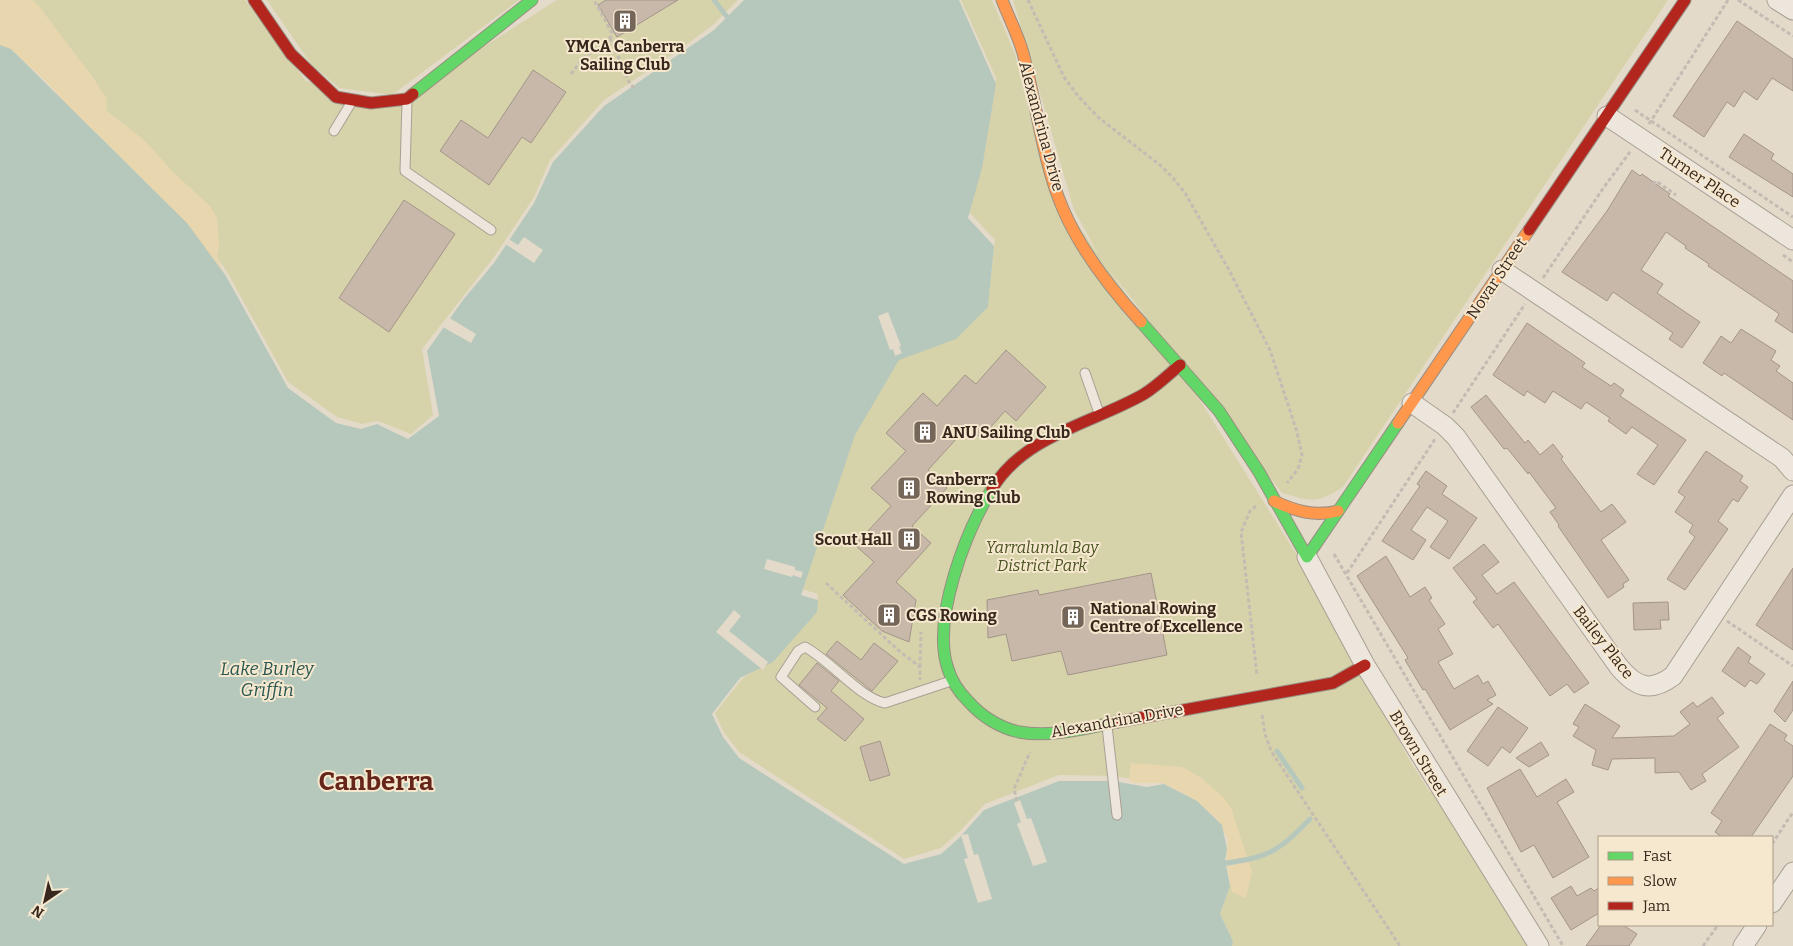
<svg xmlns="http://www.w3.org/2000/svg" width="1793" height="946" viewBox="0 0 1793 946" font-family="Bitter,serif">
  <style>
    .green { fill: #d6d3ab }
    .sand { fill: #e8d6af }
    .water { fill: #b6c8bc }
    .pier { fill: #e4dac9 }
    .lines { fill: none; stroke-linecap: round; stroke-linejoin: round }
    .stream { stroke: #b6c8bc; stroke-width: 5 }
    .building { fill: #c7b8aa; stroke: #a49589 }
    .lane-casing { stroke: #a99f93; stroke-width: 11 }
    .street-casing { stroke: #a99f93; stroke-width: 21 }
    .fast-casing { stroke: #988f83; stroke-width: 13 }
    .slow-casing { stroke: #988f83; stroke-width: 13 }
    .jam-casing { stroke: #988f83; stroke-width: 13 }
    .path { stroke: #c4bcb3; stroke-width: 3; stroke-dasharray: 4 2.5; stroke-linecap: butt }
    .lane { stroke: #ece6dc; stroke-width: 9 }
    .street { stroke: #ece6dc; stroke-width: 19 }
    .fast { stroke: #63d668; stroke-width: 11 }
    .slow { stroke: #ff974d; stroke-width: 11 }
    .jam { stroke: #b3261e; stroke-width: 11 }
    .labels { text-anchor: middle; stroke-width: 4; stroke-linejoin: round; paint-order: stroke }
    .poi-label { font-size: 16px; font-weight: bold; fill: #37271c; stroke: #f6e8ce; text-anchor: start }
    .street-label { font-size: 16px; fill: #37271c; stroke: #f6e8ce }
    .park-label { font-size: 16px; font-style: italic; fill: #4a5422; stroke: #f6e8ce }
    .water-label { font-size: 18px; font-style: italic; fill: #2a5752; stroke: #f6e8ce }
    .town-label { font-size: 26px; font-weight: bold; fill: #65251a; stroke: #f6e8ce }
  </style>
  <rect width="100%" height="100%" fill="#e4dac9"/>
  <path class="green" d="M0,0H245L306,81L391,106L557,0H738L714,24L682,48L604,100L550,160L534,197L494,257L422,349L433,415L411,434L378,421L362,424L337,417L288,382L226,270L187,217Z
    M267,0H519L392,95L339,88L311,64Z
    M961,0H992L1015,54L1045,178L1196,394L1300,560L1409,759L1430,792H1436C1447,825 1473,851 1491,880L1488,883L1501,903L1523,907L1548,946H1232L1233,941L1220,914L1230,886L1228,860L1230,843L1224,823L1198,798L1163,779L1148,781L1112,776L1059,775L985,804L959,832L941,848L904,859L739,752L723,731L715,713L742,679L773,657L817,606L818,594L801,589L853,430L895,357L988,301L995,240L969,212L982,162L996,78Z
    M1013,0H1668L1343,487C1316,504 1313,502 1282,493L1101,259L1074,210Z"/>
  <path class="sand" d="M0,0H32L38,5L94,79L107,99L106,110L145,141L174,173L210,206L217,218L219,245L217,255L226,282L78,120C61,95 28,59 0,48Z
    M1131,763L1182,767L1200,777L1223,797L1231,808L1252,872L1246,898L1232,892L1226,860L1228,839L1216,818L1192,798L1163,783H1134L1129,780Z"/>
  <path class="water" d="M744,0H959L996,84L982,168L968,218L994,246L988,307L956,339L899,360L855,435L801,595L818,600L817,612L773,662L740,678L712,714L723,737L739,758L904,864L941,854L959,838L984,810L1059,781H1113L1147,787L1164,784L1197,801L1222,825L1227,849L1225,860L1230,886L1220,914L1233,941L1232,946H0V45L11,49L187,223L226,276L288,388L336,423L361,429L377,424L408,439L439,416L427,351L463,300L494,263L534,203L553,162L604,106L714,30Z"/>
  <path class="pier" d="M524,237L543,250L534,263L504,243L507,238L518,245Z
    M888,312L901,346L899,347L902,353L895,356L893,349L890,350L878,316Z
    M448,317L476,334L471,343L441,326Z
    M767,559L795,567V570L803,572L801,578L793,575L792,577L764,569Z
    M734,610L741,616L729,631L768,662L763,670L716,632Z
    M1020,800L1027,819L1031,818L1047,862L1033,866L1017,824L1021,822L1014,803Z
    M968,834L974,855L978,854L992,899L978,903L964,859L968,858L961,835Z"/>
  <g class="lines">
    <path class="stream" d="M714,0L727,17
      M1277,751L1302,788
      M1220,864C1268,857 1276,854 1310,819"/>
  </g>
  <path class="building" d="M606,0H678L617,37L598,5Z
    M1737,21L1793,59V91L1772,78L1757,100L1744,91L1734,107L1727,102L1704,137L1673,116Z
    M533,70L566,92L531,143L522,137L489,185L440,151L461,120L488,138Z
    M1744,134L1774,154L1771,159L1793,174V197L1729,157Z
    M1632,170L1640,176L1642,174L1670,194L1668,196L1793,281V333L1775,321L1779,314L1778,313L1708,266L1709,264L1685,248L1686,246L1666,232L1641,270L1663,284L1657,293L1700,322L1682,348L1669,339L1673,333L1613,292L1607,301L1562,272L1607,211Z
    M404,200L455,234L389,332L339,298Z
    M1527,323L1585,363L1582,367L1611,386L1614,383L1624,390L1620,396L1686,440L1654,485L1637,474L1658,445L1632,427L1626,434L1608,421L1610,418L1586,402L1581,409L1553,391L1545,403L1527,391L1524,396L1493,375Z
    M1741,329L1776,351L1771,360L1780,366L1776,371L1793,383V420L1724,373L1722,376L1703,363L1721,336L1731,343Z
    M1006,350L1046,387L1016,421L1005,411L981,438L968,426L928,470L947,488L912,526L931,543L896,582L916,600L909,642L882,631L843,595L874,562L855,545L891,506L871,488L906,451L886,433L923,393L937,406L965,375L976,384Z
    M1486,395L1525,443L1528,440L1540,455L1553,444L1563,457L1561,459L1601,512L1612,504L1626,522L1601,540L1629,580L1623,584L1624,587L1608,598L1558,526L1559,525L1550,512L1556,508L1529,472L1528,474L1507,448L1504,449L1471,407Z
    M1706,451L1743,476L1740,481L1748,487L1738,502L1733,499L1718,521L1728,529L1685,590L1667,579L1695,537L1689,532L1693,525L1675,512L1685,497L1678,492Z
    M1426,471L1447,486L1442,494L1477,518L1449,559L1430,547L1448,521L1427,507L1411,530L1426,540L1413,560L1382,541L1420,486L1417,484Z
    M1484,544L1499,562L1482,575L1497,594L1514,582L1589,683L1574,693L1567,684L1550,696L1498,624L1493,628L1473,602L1477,599L1453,568Z
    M1386,556L1410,597L1425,587L1432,598L1429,600L1445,624L1438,629L1453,654L1438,662L1454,689L1478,675L1483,684L1488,681L1496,695L1487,700L1493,704L1450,730L1425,689L1423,690L1405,660L1408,658L1357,576Z
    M1793,568V650L1756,625Z
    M1151,573L1167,655L1068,675L1061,651L1012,661L1006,634L988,638L987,600L1038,590L1039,595Z
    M1668,602L1669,620H1660L1661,629L1634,630L1633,603Z
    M837,641L861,660L874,643L898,661L872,691L826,654Z
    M1738,647L1751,657L1748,662L1765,674L1757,684L1750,680L1745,687L1722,671Z
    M817,663L839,681L831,691L864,719L845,741L817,719L827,708L799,685Z
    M1793,681V710L1785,722L1774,711Z
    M1712,697L1724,713L1717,718L1739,747L1702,774L1706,781L1691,790L1679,772L1655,773V758L1612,759L1608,770L1592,765L1596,750L1573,736L1579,727L1573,724L1585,704L1620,726L1612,738L1674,736L1690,724L1680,712L1693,702L1697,707Z
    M1498,707L1528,728L1510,753L1502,747L1488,766L1467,751Z
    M1770,724L1787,735L1784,740L1793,746V776L1751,837H1722L1715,832L1722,821L1711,813Z
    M880,741L890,775L870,781L860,747Z
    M1541,742L1549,755L1529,767L1516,758Z
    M1520,769L1537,797L1566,779L1574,792L1557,802L1589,857L1553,878L1534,845L1521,852L1487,788Z
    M1571,886L1577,896L1591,888L1594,891L1599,888V913L1571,930L1551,898Z
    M1601,925H1623L1637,934L1629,946H1586Z"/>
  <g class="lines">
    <g class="lane-casing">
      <path id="lane" d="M407,102L405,171L491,230
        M334,131L351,103
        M1085,373L1099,413
        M815,707L781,677L798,651L805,647C831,661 860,698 885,703L951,681
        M1107,726L1117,815"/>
    </g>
    <g class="street-casing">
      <path id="street" d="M1777,0L1793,10
        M1607,116L1793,240
        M1502,270L1782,458L1793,471
        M1412,403L1445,426L1456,437L1619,667C1636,687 1650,693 1673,676L1793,495
        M1307,557L1365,665L1539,946
        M1772,903L1793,872
        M1743,946L1757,925"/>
    </g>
    <g class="fast-casing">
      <path id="fast" d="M413,94L532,0
        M1141,322L1219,411L1259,472L1307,557L1398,423
        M992,489C966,531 931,620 948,669C952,682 959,692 968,701C981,716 1000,728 1019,732C1051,738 1086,728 1117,722"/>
    </g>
    <g class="slow-casing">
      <path id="slow" d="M1002,0C1009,18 1018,35 1023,53C1037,105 1042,160 1063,209C1081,251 1110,288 1141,322
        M1398,423L1529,230
        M1274,501C1295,511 1315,517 1338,511"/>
    </g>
    <g class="jam-casing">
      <path id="jam" d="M254,0L291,54L336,97L371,103L407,99L413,94
        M1529,230L1685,0
        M992,489C1024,435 1094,423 1144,394C1157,386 1168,375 1180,365
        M1117,722L1333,683L1365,665"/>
    </g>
    <path class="path" d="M1028,0L1064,77L1078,96L1099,118L1160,165L1173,178L1185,193L1229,270L1270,350L1297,432L1302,455L1298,469L1287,483
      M1738,0L1793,36
      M610,38L630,84L634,88
      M571,74L583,58L610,38L612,33L594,0
      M1635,110L1793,217
      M1649,124L1728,0
      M1650,190L1656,181L1676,195
      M1783,255L1793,262
      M1543,278L1604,187L1630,152
      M1453,413L1525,304
      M1256,506L1250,511L1241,532L1257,676
      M1334,554L1563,946
      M1347,573L1435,439
      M826,583L898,650L920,667V680
      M1727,621L1793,666
      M920,667L921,632
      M1262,715L1265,734L1271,751L1400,946
      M1017,801L1014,789L1030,752
      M1772,844L1793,812
      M1703,946L1718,925"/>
    <use href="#lane" class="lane"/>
    <use href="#street" class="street"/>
    <use href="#fast" class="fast"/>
    <use href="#slow" class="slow"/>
    <use href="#jam" class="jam"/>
  </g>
  <defs>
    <g id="building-square" transform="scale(1.25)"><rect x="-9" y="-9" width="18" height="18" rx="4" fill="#746659" stroke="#f6e8ce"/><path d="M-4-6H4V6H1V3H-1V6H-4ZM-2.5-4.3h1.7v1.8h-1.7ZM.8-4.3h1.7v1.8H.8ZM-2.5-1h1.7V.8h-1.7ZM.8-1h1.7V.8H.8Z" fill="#fff"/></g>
  </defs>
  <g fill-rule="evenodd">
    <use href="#building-square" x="625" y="21"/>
    <use href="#building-square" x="925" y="432"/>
    <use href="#building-square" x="909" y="488"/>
    <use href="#building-square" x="909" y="539"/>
    <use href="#building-square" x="889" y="615"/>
    <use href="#building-square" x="1073" y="617"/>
  </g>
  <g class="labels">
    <g class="poi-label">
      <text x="625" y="52" text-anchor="middle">YMCA Canberra<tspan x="625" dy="18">Sailing Club</tspan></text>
      <text x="942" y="438">ANU Sailing Club</text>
      <text x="926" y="485">Canberra<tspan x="926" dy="18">Rowing Club</tspan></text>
      <text x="892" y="545" text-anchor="end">Scout Hall</text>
      <text x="1090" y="614">National Rowing<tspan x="1090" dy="18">Centre of Excellence</tspan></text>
      <text x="906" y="621">CGS Rowing</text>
    </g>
    <g class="street-label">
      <text transform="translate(1042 126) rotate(75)" y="6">Alexandrina Drive</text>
      <text transform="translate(1700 177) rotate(34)" y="6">Turner Place</text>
      <text transform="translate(1496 278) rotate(-56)" y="6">Novar Street</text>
      <text transform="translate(1604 642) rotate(52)" y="6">Bailey Place</text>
      <text transform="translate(1117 720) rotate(-10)" y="6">Alexandrina Drive</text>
      <text transform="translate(1419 753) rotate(59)" y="6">Brown Street</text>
    </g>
    <g class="park-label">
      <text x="1042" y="553">Yarralumla Bay<tspan x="1042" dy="18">District Park</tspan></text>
    </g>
    <g class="water-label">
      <text x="267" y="675">Lake Burley<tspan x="267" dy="21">Griffin</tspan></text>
    </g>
    <g class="town-label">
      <text x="376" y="790">Canberra</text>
    </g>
  </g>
  <rect x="1598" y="836" width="175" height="90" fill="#f6e8ce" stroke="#aa9b87"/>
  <rect x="1608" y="852" width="25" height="8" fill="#63d668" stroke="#aa9b87"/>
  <text x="1643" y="861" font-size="15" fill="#37271c">Fast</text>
  <rect x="1608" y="877" width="25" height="8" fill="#ff974d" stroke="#aa9b87"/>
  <text x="1643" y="886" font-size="15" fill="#37271c">Slow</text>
  <rect x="1608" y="902" width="25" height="8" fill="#b3261e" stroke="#aa9b87"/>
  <text x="1643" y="911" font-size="15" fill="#37271c">Jam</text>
  <g transform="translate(45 901) rotate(214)" stroke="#f6e8ce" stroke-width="4" paint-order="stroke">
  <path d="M0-4L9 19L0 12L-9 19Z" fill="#37271c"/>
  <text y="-8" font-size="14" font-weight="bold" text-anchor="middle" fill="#37271c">N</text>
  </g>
</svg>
